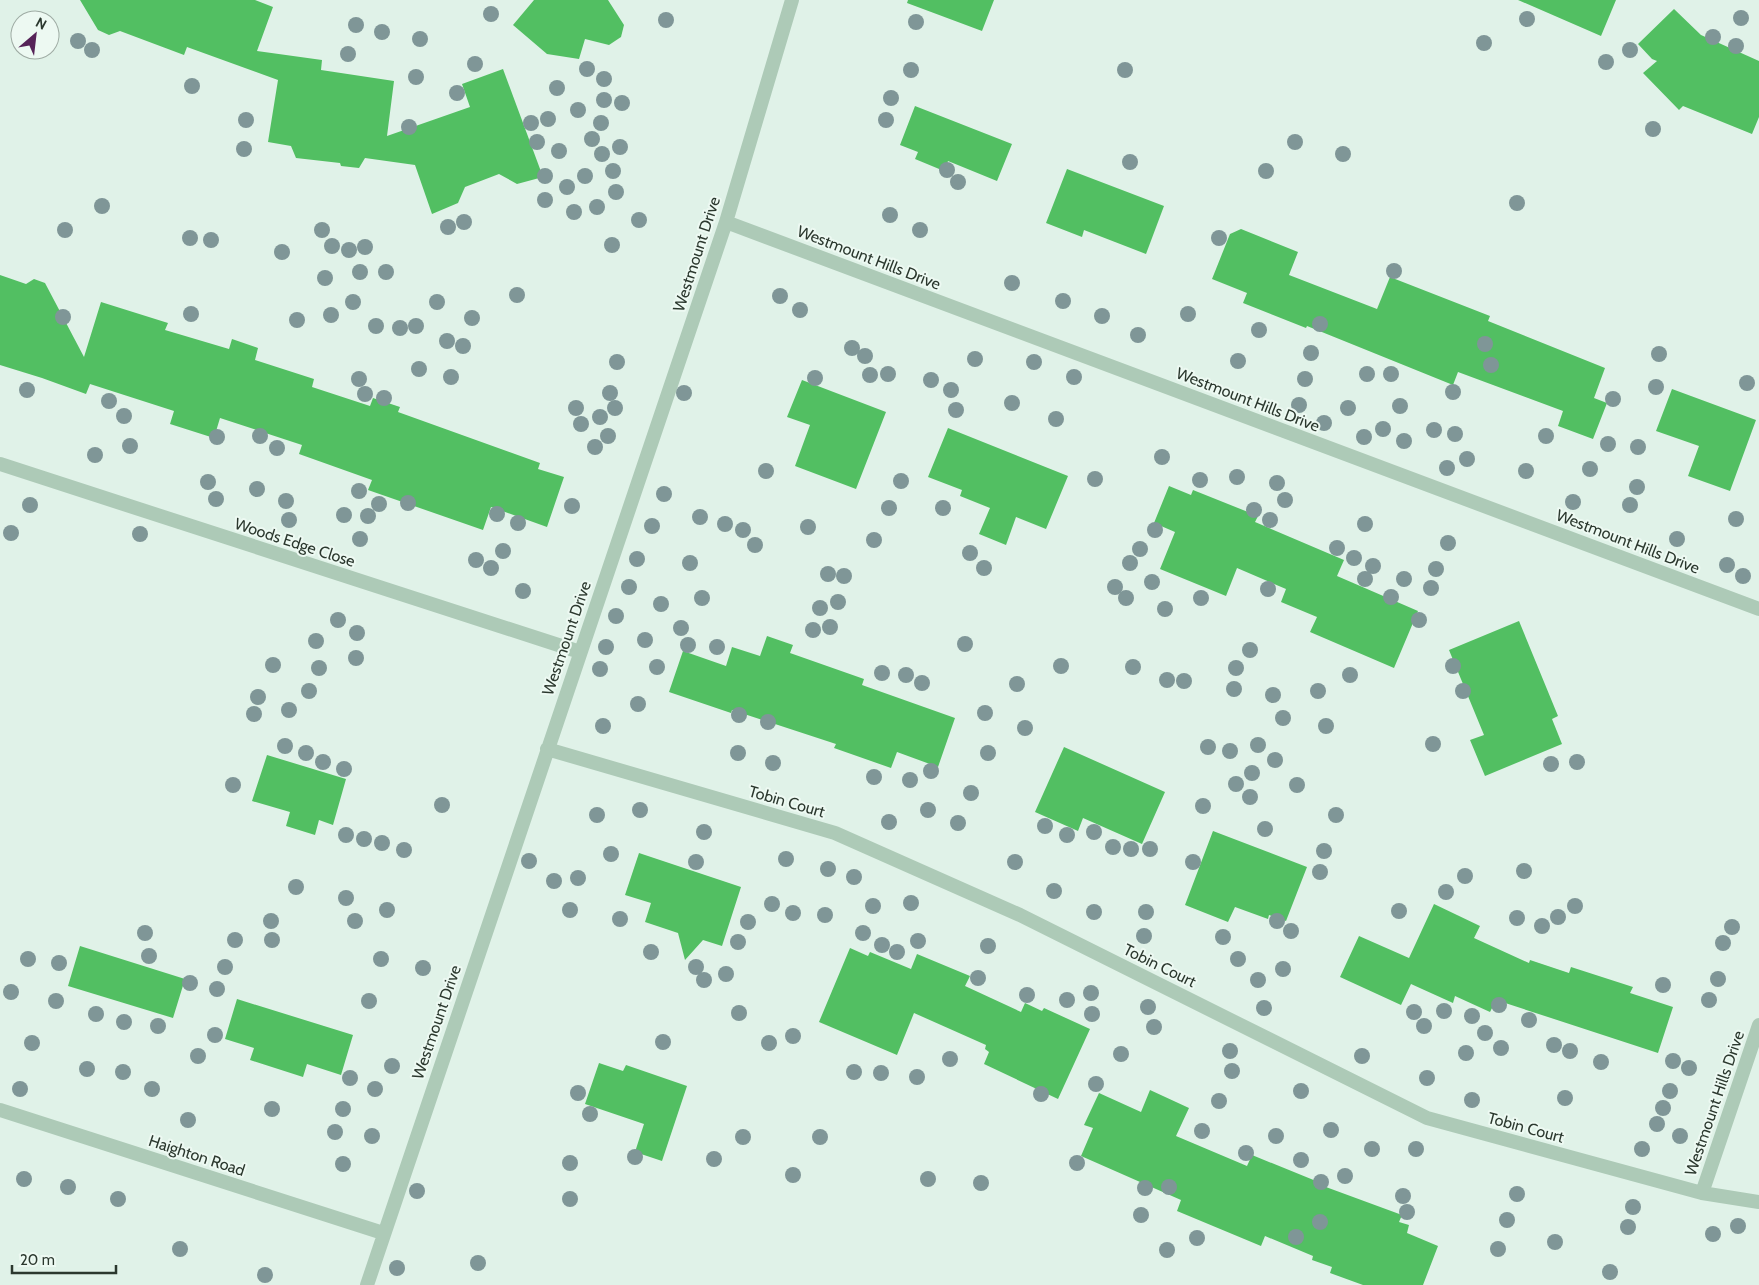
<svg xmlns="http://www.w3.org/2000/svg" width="1759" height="1285" viewBox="0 0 1759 1285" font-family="Cabin,sans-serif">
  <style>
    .building { fill: #52bf62 }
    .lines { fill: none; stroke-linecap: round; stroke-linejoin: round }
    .minor { stroke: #adcab7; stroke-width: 14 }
    .tree { fill: #7f9697 }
    .labels { text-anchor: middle; stroke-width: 4; stroke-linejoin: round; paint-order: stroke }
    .street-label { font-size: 16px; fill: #2b382e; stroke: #edf9f2 }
  </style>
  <rect width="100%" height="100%" fill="#e0f2e8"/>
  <path class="building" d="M80,0H255L273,7L257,51L322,60L321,70L394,81L387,136L470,107L462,84L503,69L543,177L517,184L499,174L465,187L458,203L432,214L415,165L365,158L359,168L341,166L340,163L296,158L291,146L268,142L278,80L187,47L184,55L120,31L109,35L98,30Z
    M534,0H608L624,25L621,37L609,45L585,39L579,59L547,54L513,25Z
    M908,0H994L982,31L907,3Z
    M1518,0H1616L1601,36Z
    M1674,9L1701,35L1759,61V117L1752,134L1683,106L1679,110L1643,73L1657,61L1652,59L1638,44Z
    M915,106L1012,144L997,181L948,161L944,171L915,159L918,152L900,145Z
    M1067,169L1164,206L1146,254L1084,230L1082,237L1046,223Z
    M1241,229L1298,252L1289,275L1377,309L1390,277L1490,316L1488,321L1605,368L1594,398L1607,403L1593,439L1558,426L1563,411L1458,372L1453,385L1307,326L1306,328L1243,303L1247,293L1212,279L1230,234Z
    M0,275L26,284L34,279L45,283L84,357L101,302L168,323L165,330L229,349L232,339L258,348L255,360L314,379L312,387L370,406L373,398L400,407L398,412L540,463L538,469L564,477L547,527L491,507L483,530L368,490L372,480L299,454L302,445L220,418L214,438L170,424L174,411L90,384L86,394L42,378L0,365Z
    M802,380L886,412L856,489L795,466L810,425L787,417Z
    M1672,389L1756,420L1730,491L1688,476L1699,446L1656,431Z
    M948,428L1068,476L1046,529L1016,517L1006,545L979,534L990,508L960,496L962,490L928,477Z
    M1169,486L1191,495L1193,490L1258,516L1255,522L1344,560L1337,576L1418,611L1394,668L1310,632L1317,617L1281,602L1286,589L1237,568L1226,596L1160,569L1175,532L1154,523Z
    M1519,621L1558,716L1552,719L1562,744L1485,776L1470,740L1484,735L1449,650Z
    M767,636L793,645L790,653L864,679L862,685L955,718L938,767L897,752L891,768L834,748L836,744L732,710L731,713L669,692L683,651L726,666L732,647L760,656Z
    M1064,747L1165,792L1142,844L1083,818L1078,831L1035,812Z
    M267,755L346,779L333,825L319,820L315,835L286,826L290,812L252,801Z
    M1213,831L1307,867L1286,921L1269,915L1268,919L1235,907L1228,922L1185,905Z
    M639,853L741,887L722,946L703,940L685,960L678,933L645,922L651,903L625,895Z
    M1434,904L1480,926L1474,938L1529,963L1530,960L1569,973L1571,967L1633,987L1630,993L1673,1007L1658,1053L1496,1000L1490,1012L1455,996L1453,1003L1411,984L1401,1005L1340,977L1359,936L1409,958Z
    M80,946L185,979L173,1018L68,986Z
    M850,948L868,956L870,952L911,969L917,954L970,976L965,986L1021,1012L1025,1003L1042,1011L1044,1008L1090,1029L1058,1099L984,1064L989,1052L985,1049L986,1045L914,1013L897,1055L819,1022Z
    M237,999L353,1035L341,1075L307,1064L303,1077L250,1060L254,1048L225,1039Z
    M599,1063L623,1071L626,1065L687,1086L662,1161L635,1152L644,1124L585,1104Z
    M1150,1090L1189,1108L1176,1136L1247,1166L1252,1155L1316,1181L1315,1183L1402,1215L1399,1222L1409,1225L1407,1233L1438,1246L1423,1285H1363L1330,1273L1332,1267L1312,1260L1313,1256L1265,1236L1261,1246L1177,1211L1181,1200L1081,1156L1093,1128L1084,1125L1099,1093L1141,1112Z"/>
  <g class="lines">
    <path class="minor" d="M726,222L1759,609
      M0,464L580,652
      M547,749L835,833L1020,915L1427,1118L1702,1193L1759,1202
      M0,1110L383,1233
      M1702,1193L1759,1025
      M367,1285L726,222L792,0"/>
  </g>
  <g class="tree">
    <circle cx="491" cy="14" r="8"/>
    <circle cx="1741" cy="18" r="8"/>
    <circle cx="1527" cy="19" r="8"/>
    <circle cx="666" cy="20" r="8"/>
    <circle cx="916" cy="22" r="8"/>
    <circle cx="356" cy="25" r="8"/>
    <circle cx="382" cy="32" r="8"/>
    <circle cx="1713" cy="37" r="8"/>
    <circle cx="420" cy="39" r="8"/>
    <circle cx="78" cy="41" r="8"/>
    <circle cx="1484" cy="43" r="8"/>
    <circle cx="1736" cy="46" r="8"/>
    <circle cx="92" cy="50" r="8"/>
    <circle cx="1630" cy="50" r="8"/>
    <circle cx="348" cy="54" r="8"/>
    <circle cx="1606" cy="62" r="8"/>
    <circle cx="475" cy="64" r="8"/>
    <circle cx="587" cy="69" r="8"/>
    <circle cx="911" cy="70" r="8"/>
    <circle cx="1125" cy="70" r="8"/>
    <circle cx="416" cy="77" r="8"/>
    <circle cx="604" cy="79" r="8"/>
    <circle cx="192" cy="86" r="8"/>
    <circle cx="557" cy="88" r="8"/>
    <circle cx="457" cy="93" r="8"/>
    <circle cx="891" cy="98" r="8"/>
    <circle cx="604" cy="100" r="8"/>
    <circle cx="622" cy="103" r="8"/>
    <circle cx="578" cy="110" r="8"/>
    <circle cx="548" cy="119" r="8"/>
    <circle cx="246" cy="120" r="8"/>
    <circle cx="886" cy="120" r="8"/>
    <circle cx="531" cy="123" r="8"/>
    <circle cx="601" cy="123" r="8"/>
    <circle cx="409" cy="127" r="8"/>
    <circle cx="1653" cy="129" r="8"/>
    <circle cx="592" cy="139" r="8"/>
    <circle cx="537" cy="142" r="8"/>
    <circle cx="1295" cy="142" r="8"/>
    <circle cx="620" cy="147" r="8"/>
    <circle cx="244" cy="149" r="8"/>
    <circle cx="559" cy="151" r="8"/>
    <circle cx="602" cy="154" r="8"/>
    <circle cx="1343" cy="154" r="8"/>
    <circle cx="1130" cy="162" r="8"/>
    <circle cx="947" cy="170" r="8"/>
    <circle cx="613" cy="171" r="8"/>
    <circle cx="1266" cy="171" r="8"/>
    <circle cx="545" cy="176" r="8"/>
    <circle cx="585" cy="176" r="8"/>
    <circle cx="958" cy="182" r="8"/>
    <circle cx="567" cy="187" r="8"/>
    <circle cx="616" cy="192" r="8"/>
    <circle cx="545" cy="200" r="8"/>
    <circle cx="1517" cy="203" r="8"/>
    <circle cx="102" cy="206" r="8"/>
    <circle cx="597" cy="207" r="8"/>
    <circle cx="574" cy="212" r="8"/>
    <circle cx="890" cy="215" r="8"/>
    <circle cx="639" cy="220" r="8"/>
    <circle cx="464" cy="222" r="8"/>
    <circle cx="448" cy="227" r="8"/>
    <circle cx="65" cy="230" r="8"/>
    <circle cx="322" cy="230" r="8"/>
    <circle cx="920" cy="230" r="8"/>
    <circle cx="190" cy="238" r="8"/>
    <circle cx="1219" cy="238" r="8"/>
    <circle cx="211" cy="240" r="8"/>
    <circle cx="612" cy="245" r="8"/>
    <circle cx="332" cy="246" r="8"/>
    <circle cx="365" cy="247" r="8"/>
    <circle cx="349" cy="250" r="8"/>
    <circle cx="282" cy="252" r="8"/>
    <circle cx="1394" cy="271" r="8"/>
    <circle cx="360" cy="272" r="8"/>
    <circle cx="386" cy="272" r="8"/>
    <circle cx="325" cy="278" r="8"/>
    <circle cx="1012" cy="283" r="8"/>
    <circle cx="517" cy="295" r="8"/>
    <circle cx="780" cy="296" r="8"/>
    <circle cx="1063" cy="301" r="8"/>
    <circle cx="353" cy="302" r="8"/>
    <circle cx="437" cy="302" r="8"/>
    <circle cx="800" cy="310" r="8"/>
    <circle cx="191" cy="314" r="8"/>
    <circle cx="1188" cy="314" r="8"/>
    <circle cx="331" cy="315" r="8"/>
    <circle cx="1102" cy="316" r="8"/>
    <circle cx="63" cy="317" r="8"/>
    <circle cx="472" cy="318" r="8"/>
    <circle cx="297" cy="320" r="8"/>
    <circle cx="1320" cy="324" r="8"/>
    <circle cx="376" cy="326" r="8"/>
    <circle cx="416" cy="326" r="8"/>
    <circle cx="400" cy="328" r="8"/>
    <circle cx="1259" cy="330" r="8"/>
    <circle cx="1138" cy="335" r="8"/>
    <circle cx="447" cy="341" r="8"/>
    <circle cx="1485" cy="344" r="8"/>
    <circle cx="463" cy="346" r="8"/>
    <circle cx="852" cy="348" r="8"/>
    <circle cx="1311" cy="353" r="8"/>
    <circle cx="1659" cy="354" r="8"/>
    <circle cx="865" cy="356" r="8"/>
    <circle cx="975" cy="359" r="8"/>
    <circle cx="1238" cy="361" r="8"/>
    <circle cx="617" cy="362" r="8"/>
    <circle cx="1034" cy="362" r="8"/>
    <circle cx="1491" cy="365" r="8"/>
    <circle cx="419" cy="369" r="8"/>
    <circle cx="888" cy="374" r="8"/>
    <circle cx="1367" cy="374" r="8"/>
    <circle cx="1391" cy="374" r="8"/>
    <circle cx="870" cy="375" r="8"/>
    <circle cx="451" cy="377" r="8"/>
    <circle cx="1074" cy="377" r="8"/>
    <circle cx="815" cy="378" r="8"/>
    <circle cx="359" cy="379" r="8"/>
    <circle cx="1305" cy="379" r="8"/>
    <circle cx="931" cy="380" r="8"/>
    <circle cx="1747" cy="383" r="8"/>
    <circle cx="1656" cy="387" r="8"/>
    <circle cx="27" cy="390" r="8"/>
    <circle cx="951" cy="390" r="8"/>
    <circle cx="1453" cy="392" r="8"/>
    <circle cx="610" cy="393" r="8"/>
    <circle cx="684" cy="393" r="8"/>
    <circle cx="365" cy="394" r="8"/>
    <circle cx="384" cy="398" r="8"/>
    <circle cx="1613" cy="399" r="8"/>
    <circle cx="109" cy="401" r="8"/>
    <circle cx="1012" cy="403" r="8"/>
    <circle cx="1299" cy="405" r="8"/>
    <circle cx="1400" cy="406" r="8"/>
    <circle cx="576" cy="408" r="8"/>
    <circle cx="615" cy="408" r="8"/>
    <circle cx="1348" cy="408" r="8"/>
    <circle cx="956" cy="410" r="8"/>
    <circle cx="124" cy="416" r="8"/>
    <circle cx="600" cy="417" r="8"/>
    <circle cx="1056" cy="419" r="8"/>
    <circle cx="1324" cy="423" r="8"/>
    <circle cx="581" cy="424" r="8"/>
    <circle cx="1383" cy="429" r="8"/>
    <circle cx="1434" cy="430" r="8"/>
    <circle cx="1455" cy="434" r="8"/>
    <circle cx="260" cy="436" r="8"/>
    <circle cx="608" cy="436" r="8"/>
    <circle cx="1546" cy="436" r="8"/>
    <circle cx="217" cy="437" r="8"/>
    <circle cx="1364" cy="437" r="8"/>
    <circle cx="1404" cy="441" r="8"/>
    <circle cx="1608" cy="444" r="8"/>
    <circle cx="130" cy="446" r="8"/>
    <circle cx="595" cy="447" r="8"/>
    <circle cx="1638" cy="447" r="8"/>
    <circle cx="277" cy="448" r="8"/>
    <circle cx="95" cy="455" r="8"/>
    <circle cx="1162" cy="457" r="8"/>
    <circle cx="1467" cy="459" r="8"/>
    <circle cx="1447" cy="468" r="8"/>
    <circle cx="1590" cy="469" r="8"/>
    <circle cx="766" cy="471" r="8"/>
    <circle cx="1526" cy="471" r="8"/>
    <circle cx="1237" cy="477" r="8"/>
    <circle cx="1095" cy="479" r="8"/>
    <circle cx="1200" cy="480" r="8"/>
    <circle cx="901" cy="481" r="8"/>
    <circle cx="208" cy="482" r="8"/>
    <circle cx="1277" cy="483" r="8"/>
    <circle cx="1637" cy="487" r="8"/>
    <circle cx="257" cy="489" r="8"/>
    <circle cx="359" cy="491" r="8"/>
    <circle cx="664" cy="494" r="8"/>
    <circle cx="216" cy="499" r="8"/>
    <circle cx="1285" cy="500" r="8"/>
    <circle cx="286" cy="501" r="8"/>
    <circle cx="1573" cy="502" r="8"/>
    <circle cx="408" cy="503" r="8"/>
    <circle cx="379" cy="504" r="8"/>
    <circle cx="30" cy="505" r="8"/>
    <circle cx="1630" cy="505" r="8"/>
    <circle cx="572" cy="506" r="8"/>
    <circle cx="889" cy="508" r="8"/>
    <circle cx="943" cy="508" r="8"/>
    <circle cx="1254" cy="510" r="8"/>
    <circle cx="497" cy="514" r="8"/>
    <circle cx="344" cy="515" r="8"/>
    <circle cx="368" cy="516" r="8"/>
    <circle cx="700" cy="517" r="8"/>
    <circle cx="1736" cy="519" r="8"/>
    <circle cx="289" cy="520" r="8"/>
    <circle cx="1270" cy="520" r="8"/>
    <circle cx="518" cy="523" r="8"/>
    <circle cx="725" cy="524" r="8"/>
    <circle cx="1365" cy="524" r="8"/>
    <circle cx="652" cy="526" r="8"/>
    <circle cx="808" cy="527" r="8"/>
    <circle cx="743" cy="530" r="8"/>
    <circle cx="1155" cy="530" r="8"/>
    <circle cx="11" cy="533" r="8"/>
    <circle cx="140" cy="534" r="8"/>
    <circle cx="360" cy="539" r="8"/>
    <circle cx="1677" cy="539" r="8"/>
    <circle cx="874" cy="540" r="8"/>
    <circle cx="1448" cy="543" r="8"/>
    <circle cx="755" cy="545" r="8"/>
    <circle cx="1337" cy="548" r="8"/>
    <circle cx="1140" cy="549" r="8"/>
    <circle cx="503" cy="551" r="8"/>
    <circle cx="970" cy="553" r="8"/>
    <circle cx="1354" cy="558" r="8"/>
    <circle cx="637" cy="559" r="8"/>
    <circle cx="476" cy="560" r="8"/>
    <circle cx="690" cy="563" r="8"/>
    <circle cx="1130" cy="563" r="8"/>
    <circle cx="1727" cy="565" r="8"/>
    <circle cx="1373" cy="566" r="8"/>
    <circle cx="491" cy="568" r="8"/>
    <circle cx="984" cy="568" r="8"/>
    <circle cx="1436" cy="569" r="8"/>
    <circle cx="828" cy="574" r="8"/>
    <circle cx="844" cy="576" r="8"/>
    <circle cx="1743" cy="576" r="8"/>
    <circle cx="1365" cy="579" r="8"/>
    <circle cx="1404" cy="579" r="8"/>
    <circle cx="1152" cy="582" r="8"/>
    <circle cx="629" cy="587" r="8"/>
    <circle cx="1115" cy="587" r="8"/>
    <circle cx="1431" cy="588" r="8"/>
    <circle cx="1268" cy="589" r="8"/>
    <circle cx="523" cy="591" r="8"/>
    <circle cx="1391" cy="597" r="8"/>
    <circle cx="702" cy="598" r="8"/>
    <circle cx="1126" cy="598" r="8"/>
    <circle cx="1201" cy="598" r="8"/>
    <circle cx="838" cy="602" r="8"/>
    <circle cx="661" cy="604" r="8"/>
    <circle cx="820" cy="608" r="8"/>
    <circle cx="1165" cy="609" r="8"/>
    <circle cx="616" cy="616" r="8"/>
    <circle cx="338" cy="620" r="8"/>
    <circle cx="1419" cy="620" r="8"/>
    <circle cx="830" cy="627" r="8"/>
    <circle cx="681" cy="628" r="8"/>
    <circle cx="813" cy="630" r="8"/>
    <circle cx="357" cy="633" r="8"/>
    <circle cx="645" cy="640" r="8"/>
    <circle cx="316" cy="641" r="8"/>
    <circle cx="965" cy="644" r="8"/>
    <circle cx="688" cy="645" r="8"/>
    <circle cx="606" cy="647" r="8"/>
    <circle cx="717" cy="647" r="8"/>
    <circle cx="1250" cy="650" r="8"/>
    <circle cx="356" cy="658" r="8"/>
    <circle cx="273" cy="665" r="8"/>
    <circle cx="1061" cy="666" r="8"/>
    <circle cx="1453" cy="666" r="8"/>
    <circle cx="657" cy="667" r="8"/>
    <circle cx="1133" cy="667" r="8"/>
    <circle cx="319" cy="668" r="8"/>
    <circle cx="1236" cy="668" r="8"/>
    <circle cx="600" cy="669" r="8"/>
    <circle cx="882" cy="673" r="8"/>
    <circle cx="906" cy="675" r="8"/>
    <circle cx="1350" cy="675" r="8"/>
    <circle cx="1167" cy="680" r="8"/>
    <circle cx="1184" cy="681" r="8"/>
    <circle cx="922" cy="683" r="8"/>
    <circle cx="1017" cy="684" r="8"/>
    <circle cx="1234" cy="689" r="8"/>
    <circle cx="309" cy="691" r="8"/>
    <circle cx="1318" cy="691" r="8"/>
    <circle cx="1463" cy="691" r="8"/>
    <circle cx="1273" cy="695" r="8"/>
    <circle cx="258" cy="697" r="8"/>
    <circle cx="638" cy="704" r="8"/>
    <circle cx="289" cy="710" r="8"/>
    <circle cx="985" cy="713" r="8"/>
    <circle cx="254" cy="714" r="8"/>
    <circle cx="739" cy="715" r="8"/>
    <circle cx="1283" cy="718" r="8"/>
    <circle cx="768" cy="722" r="8"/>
    <circle cx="603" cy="726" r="8"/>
    <circle cx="1326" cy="726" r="8"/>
    <circle cx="1025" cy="728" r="8"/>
    <circle cx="1433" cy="744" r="8"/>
    <circle cx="1258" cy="745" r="8"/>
    <circle cx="285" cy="746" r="8"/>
    <circle cx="1208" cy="747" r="8"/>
    <circle cx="1230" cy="751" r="8"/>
    <circle cx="306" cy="753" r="8"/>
    <circle cx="738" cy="753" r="8"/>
    <circle cx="988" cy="753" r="8"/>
    <circle cx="1275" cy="760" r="8"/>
    <circle cx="323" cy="762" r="8"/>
    <circle cx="1577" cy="762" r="8"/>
    <circle cx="773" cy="763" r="8"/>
    <circle cx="1551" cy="764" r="8"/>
    <circle cx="344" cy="769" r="8"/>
    <circle cx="931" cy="771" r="8"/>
    <circle cx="1252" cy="773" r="8"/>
    <circle cx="874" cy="777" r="8"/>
    <circle cx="910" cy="780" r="8"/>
    <circle cx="1236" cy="784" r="8"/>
    <circle cx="233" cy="785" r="8"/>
    <circle cx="1297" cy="785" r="8"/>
    <circle cx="971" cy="793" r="8"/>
    <circle cx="1250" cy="797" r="8"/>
    <circle cx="442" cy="805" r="8"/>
    <circle cx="1203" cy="806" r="8"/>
    <circle cx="640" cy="810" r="8"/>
    <circle cx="928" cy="810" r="8"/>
    <circle cx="597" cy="815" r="8"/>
    <circle cx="1336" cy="815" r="8"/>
    <circle cx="889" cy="822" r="8"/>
    <circle cx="958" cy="823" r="8"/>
    <circle cx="1045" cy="826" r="8"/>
    <circle cx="1265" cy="829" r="8"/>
    <circle cx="704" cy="832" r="8"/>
    <circle cx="1094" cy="832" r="8"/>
    <circle cx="346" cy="835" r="8"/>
    <circle cx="1067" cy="835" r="8"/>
    <circle cx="364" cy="839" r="8"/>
    <circle cx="382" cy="843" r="8"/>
    <circle cx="1113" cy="847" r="8"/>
    <circle cx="1131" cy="849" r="8"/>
    <circle cx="1150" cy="849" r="8"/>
    <circle cx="404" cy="850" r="8"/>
    <circle cx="1324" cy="851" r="8"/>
    <circle cx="611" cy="854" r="8"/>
    <circle cx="786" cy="859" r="8"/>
    <circle cx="529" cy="861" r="8"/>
    <circle cx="696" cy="862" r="8"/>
    <circle cx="1015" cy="862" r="8"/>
    <circle cx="1193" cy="862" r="8"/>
    <circle cx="828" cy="869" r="8"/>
    <circle cx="1524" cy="871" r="8"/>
    <circle cx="1320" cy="872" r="8"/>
    <circle cx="1465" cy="876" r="8"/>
    <circle cx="854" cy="877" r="8"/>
    <circle cx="578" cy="878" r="8"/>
    <circle cx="554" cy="881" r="8"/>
    <circle cx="296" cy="887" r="8"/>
    <circle cx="1054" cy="891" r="8"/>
    <circle cx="1446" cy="892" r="8"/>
    <circle cx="346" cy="898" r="8"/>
    <circle cx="911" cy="903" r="8"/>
    <circle cx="772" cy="904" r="8"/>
    <circle cx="873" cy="906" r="8"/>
    <circle cx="1575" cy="906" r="8"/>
    <circle cx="387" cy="910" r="8"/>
    <circle cx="570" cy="910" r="8"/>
    <circle cx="1399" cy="911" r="8"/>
    <circle cx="1094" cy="912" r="8"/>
    <circle cx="1146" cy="912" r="8"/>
    <circle cx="793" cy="913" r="8"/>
    <circle cx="825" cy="915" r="8"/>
    <circle cx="1558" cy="917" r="8"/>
    <circle cx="1517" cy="918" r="8"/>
    <circle cx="620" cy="919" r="8"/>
    <circle cx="271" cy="921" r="8"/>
    <circle cx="355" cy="921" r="8"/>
    <circle cx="1277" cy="921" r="8"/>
    <circle cx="748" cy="922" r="8"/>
    <circle cx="1542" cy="926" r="8"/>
    <circle cx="1732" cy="927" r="8"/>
    <circle cx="1291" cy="931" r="8"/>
    <circle cx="145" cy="933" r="8"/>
    <circle cx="863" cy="933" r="8"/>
    <circle cx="1144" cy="936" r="8"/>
    <circle cx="1223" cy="937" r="8"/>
    <circle cx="235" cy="940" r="8"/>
    <circle cx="272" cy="940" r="8"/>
    <circle cx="918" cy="941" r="8"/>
    <circle cx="738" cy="942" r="8"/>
    <circle cx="1723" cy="943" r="8"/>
    <circle cx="882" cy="945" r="8"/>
    <circle cx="988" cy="946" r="8"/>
    <circle cx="651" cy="952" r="8"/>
    <circle cx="897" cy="952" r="8"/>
    <circle cx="149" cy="956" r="8"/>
    <circle cx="28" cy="959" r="8"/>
    <circle cx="381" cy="959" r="8"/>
    <circle cx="1238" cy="959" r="8"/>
    <circle cx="59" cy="963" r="8"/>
    <circle cx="225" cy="967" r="8"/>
    <circle cx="696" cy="967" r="8"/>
    <circle cx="423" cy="968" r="8"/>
    <circle cx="1283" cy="969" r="8"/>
    <circle cx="726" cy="974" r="8"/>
    <circle cx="978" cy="978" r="8"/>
    <circle cx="1718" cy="979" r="8"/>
    <circle cx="704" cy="980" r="8"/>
    <circle cx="1258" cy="980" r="8"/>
    <circle cx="190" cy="983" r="8"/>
    <circle cx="1663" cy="985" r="8"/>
    <circle cx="217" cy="989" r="8"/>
    <circle cx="11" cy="992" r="8"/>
    <circle cx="1091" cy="993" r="8"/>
    <circle cx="1027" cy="995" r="8"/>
    <circle cx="1067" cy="1000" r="8"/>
    <circle cx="1709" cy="1000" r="8"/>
    <circle cx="56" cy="1001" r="8"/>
    <circle cx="369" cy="1001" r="8"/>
    <circle cx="1499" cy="1005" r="8"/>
    <circle cx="1148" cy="1007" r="8"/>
    <circle cx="1264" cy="1008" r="8"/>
    <circle cx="1444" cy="1011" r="8"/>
    <circle cx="1414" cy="1012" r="8"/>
    <circle cx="739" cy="1013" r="8"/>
    <circle cx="96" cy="1014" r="8"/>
    <circle cx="1092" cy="1014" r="8"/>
    <circle cx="1472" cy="1016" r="8"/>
    <circle cx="1529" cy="1020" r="8"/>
    <circle cx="124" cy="1022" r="8"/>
    <circle cx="158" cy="1026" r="8"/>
    <circle cx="1424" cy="1026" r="8"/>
    <circle cx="1154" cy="1027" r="8"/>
    <circle cx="1485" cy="1033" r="8"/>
    <circle cx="215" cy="1035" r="8"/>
    <circle cx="793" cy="1036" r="8"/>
    <circle cx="663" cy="1042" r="8"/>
    <circle cx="32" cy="1043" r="8"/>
    <circle cx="769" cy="1043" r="8"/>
    <circle cx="1554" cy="1045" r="8"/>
    <circle cx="1501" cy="1048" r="8"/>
    <circle cx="1230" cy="1051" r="8"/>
    <circle cx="1570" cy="1051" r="8"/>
    <circle cx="1466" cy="1053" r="8"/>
    <circle cx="1121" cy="1054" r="8"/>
    <circle cx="198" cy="1056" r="8"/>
    <circle cx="1362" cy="1056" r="8"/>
    <circle cx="950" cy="1059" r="8"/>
    <circle cx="1673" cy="1061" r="8"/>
    <circle cx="1601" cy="1062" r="8"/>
    <circle cx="392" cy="1066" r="8"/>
    <circle cx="1689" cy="1068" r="8"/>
    <circle cx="87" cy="1069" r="8"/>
    <circle cx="1232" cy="1071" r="8"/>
    <circle cx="123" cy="1072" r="8"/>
    <circle cx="854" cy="1072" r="8"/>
    <circle cx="881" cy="1073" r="8"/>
    <circle cx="917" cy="1077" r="8"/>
    <circle cx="350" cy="1078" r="8"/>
    <circle cx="1427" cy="1078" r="8"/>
    <circle cx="1096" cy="1084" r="8"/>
    <circle cx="20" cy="1089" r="8"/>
    <circle cx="152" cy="1089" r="8"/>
    <circle cx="375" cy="1089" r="8"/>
    <circle cx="1301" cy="1091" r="8"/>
    <circle cx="1670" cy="1091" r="8"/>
    <circle cx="578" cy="1093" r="8"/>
    <circle cx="1041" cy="1094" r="8"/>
    <circle cx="1565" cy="1098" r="8"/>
    <circle cx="1472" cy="1100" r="8"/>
    <circle cx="1219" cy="1101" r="8"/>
    <circle cx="1663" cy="1108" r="8"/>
    <circle cx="272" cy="1109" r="8"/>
    <circle cx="343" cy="1109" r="8"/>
    <circle cx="590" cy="1114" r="8"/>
    <circle cx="188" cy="1120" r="8"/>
    <circle cx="1657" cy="1124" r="8"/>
    <circle cx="1331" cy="1130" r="8"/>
    <circle cx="1202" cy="1131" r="8"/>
    <circle cx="335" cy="1132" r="8"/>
    <circle cx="372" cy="1136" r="8"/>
    <circle cx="1276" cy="1136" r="8"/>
    <circle cx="1680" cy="1136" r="8"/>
    <circle cx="743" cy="1137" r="8"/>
    <circle cx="820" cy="1137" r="8"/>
    <circle cx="1372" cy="1149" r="8"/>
    <circle cx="1416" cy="1149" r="8"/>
    <circle cx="1642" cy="1149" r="8"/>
    <circle cx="1246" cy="1153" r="8"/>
    <circle cx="635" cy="1157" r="8"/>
    <circle cx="714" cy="1159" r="8"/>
    <circle cx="1301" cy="1160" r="8"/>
    <circle cx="570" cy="1163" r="8"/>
    <circle cx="1077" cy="1163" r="8"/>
    <circle cx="343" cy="1164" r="8"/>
    <circle cx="793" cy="1175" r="8"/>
    <circle cx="1345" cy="1176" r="8"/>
    <circle cx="24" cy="1179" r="8"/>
    <circle cx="928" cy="1179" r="8"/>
    <circle cx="1321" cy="1182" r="8"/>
    <circle cx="981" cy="1183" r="8"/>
    <circle cx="68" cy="1187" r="8"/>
    <circle cx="1169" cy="1187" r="8"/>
    <circle cx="1145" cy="1188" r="8"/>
    <circle cx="417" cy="1191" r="8"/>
    <circle cx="1517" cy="1194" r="8"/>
    <circle cx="1403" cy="1196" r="8"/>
    <circle cx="118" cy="1199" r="8"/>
    <circle cx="570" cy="1199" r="8"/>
    <circle cx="1633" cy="1207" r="8"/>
    <circle cx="1407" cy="1212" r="8"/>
    <circle cx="1141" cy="1215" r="8"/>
    <circle cx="1507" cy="1220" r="8"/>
    <circle cx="1320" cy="1222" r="8"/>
    <circle cx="1738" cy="1226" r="8"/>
    <circle cx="1628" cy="1227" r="8"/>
    <circle cx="1713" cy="1234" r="8"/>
    <circle cx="1296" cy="1237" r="8"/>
    <circle cx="1197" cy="1238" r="8"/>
    <circle cx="1555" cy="1242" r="8"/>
    <circle cx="180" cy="1249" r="8"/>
    <circle cx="1498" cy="1249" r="8"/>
    <circle cx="1167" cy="1250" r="8"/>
    <circle cx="478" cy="1263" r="8"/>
    <circle cx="397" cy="1268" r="8"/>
    <circle cx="1610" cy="1272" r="8"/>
    <circle cx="265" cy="1275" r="8"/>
  </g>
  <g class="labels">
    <g class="street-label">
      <text transform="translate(696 254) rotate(-72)" y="6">Westmount Drive</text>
      <text transform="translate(869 257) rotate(21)" y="6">Westmount Hills Drive</text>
      <text transform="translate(1248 399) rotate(21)" y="6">Westmount Hills Drive</text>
      <text transform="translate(1628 541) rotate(21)" y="6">Westmount Hills Drive</text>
      <text transform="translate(295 542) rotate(18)" y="6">Woods Edge Close</text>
      <text transform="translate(566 638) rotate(-71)" y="6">Westmount Drive</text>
      <text transform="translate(787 801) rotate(16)" y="6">Tobin Court</text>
      <text transform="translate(1160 965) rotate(26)" y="6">Tobin Court</text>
      <text transform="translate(436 1022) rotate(-71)" y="6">Westmount Drive</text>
      <text transform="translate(1714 1103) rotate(-71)" y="6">Westmount Hills Drive</text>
      <text transform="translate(1526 1127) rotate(15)" y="6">Tobin Court</text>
      <text transform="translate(197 1155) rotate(18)" y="6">Haighton Road</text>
    </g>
  </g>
  <g transform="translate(35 35) rotate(28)"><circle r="24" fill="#edf9f2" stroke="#9faca4"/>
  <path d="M0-4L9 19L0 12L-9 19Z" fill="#562358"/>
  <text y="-8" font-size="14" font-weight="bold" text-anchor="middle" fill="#2b382e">N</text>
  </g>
  <path d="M12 1265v8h104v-8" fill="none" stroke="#2b382e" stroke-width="2.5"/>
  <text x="20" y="1265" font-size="15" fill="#2b382e" stroke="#edf9f2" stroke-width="4" paint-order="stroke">20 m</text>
</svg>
